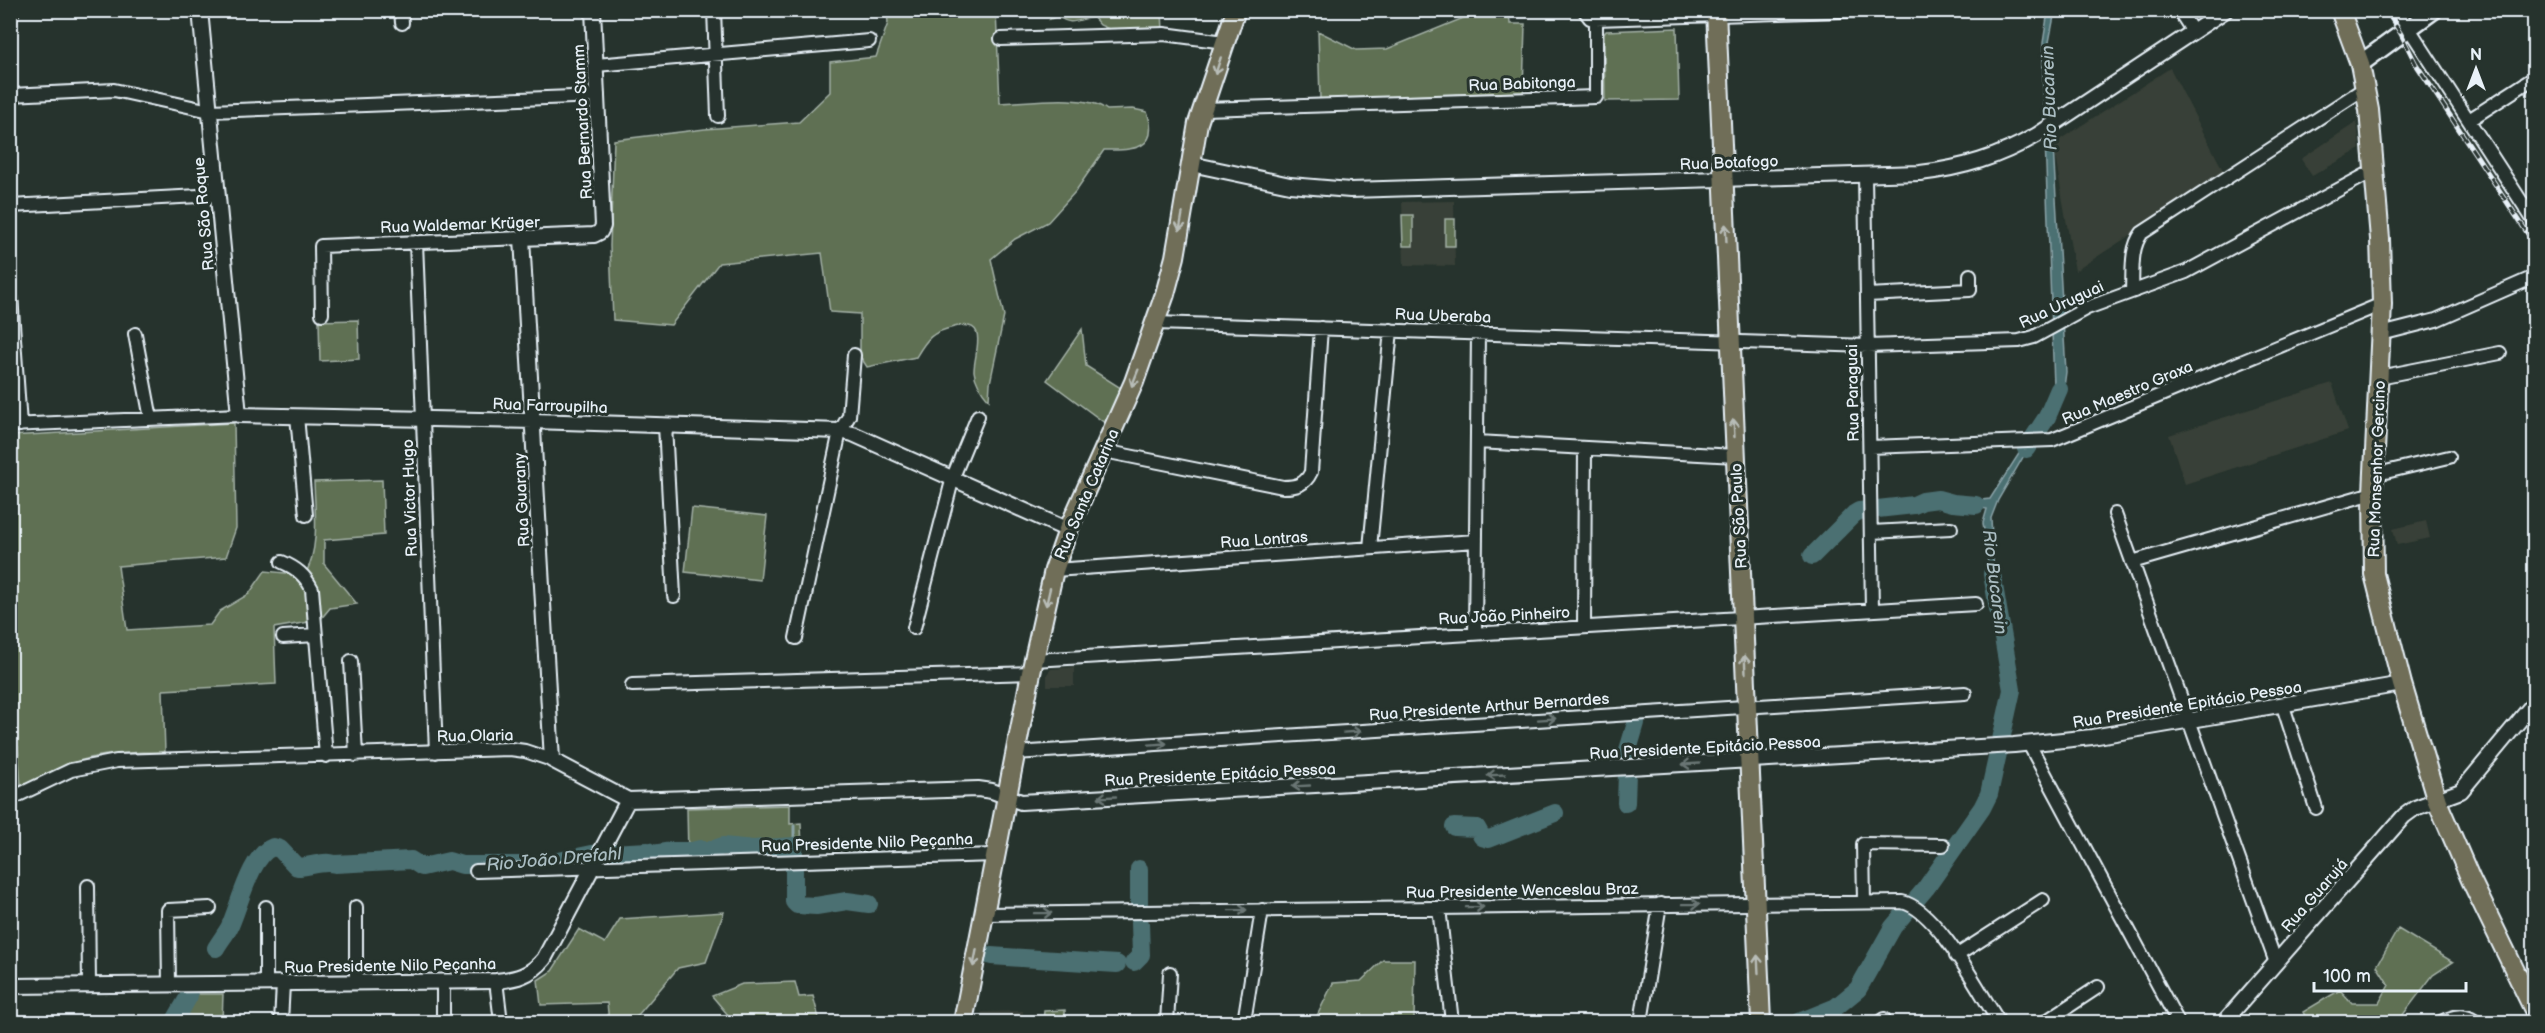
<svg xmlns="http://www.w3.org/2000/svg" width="2545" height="1033" viewBox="0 0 2545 1033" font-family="'Balsamiq Sans',sans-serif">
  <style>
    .built { fill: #384037 }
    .green { fill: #5e7053; stroke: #a3b0a6; stroke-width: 1.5 }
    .water { fill: #4c6f72; stroke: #8aa3a8; stroke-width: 1.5 }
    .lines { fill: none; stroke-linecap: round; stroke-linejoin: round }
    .stream { stroke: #8aa3a8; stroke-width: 3 }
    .river { stroke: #4c6f72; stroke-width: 18 }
    .minor-casing { stroke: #e8f1f8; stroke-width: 16 }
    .tertiary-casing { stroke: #e8f1f8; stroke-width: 18 }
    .secondary-casing { stroke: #e8f1f8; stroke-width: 21 }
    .primary-casing { stroke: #e8f1f8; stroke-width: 22 }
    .minor { stroke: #26332d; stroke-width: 12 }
    .tertiary { stroke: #26332d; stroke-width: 14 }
    .secondary { stroke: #26332d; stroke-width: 16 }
    .primary { stroke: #706e59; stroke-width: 18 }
    .rail-casing { stroke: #e8f1f8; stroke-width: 5 }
    .rail { stroke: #26332d; stroke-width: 3; stroke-dasharray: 9; stroke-linecap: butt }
    .oneway { stroke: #b8bdb8 }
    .oneway2 { stroke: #6a7674 }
    .labels { text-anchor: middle; stroke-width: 6; stroke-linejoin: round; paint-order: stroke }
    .street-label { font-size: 16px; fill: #e8f1f8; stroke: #26332d }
    .water-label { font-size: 18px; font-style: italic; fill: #aabdc2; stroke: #26332d }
  </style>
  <rect width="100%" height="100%" fill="#26332d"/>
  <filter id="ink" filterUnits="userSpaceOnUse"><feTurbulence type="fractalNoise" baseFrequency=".0167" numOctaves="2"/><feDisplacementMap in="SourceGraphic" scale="12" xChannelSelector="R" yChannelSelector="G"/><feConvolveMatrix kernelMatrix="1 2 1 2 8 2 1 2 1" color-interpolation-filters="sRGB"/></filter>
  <g filter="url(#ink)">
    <path class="built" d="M2170,68L2225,174L2075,271L2053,144Z
      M2357,122L2360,149L2312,176L2301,159Z
      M1454,201L1455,266L1404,265L1402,202Z
      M2332,383L2348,431L2185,484L2169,435Z
      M2426,521L2430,538L2397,545L2393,529Z
      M1074,667V686H1047V674L1051,669Z
      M1023,1011L1022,1022H980L982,1012Z"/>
    <path class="green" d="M908,10L996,11L1000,103C1027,102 1088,93 1107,110L1133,109L1147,112C1161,151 1131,150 1104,150L1075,192L1048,222L1015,239L991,259L1004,316L990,383L989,400C982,392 975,382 974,371C974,352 991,318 954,327C931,332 927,339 916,357L867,367L860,356V314L830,312L822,253L719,263L671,325L613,320L610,246L614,140L705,129L799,122L830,92V62L876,57L888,23L887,12Z
      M1483,10L1509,11L1510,24H1525L1523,92L1320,99L1318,31L1356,50L1387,49Z
      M1055,11H1162L1163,31L1118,33L1100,25L1093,17C1078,19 1071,27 1058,16L1050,19Z
      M1677,28L1679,100L1605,101L1604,34L1606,31Z
      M1402,215H1413V246H1403Z
      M1445,219H1455V246H1445Z
      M358,320L359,359L320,361L319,321Z
      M1082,329L1086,366L1124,390L1109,426L1047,380Z
      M234,423L236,528L226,557L118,566L127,630L210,625L220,611L249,594L265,571L305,575C320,547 315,513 314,482L382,480L384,535L324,540V564L357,604L330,608L320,620L274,628L276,684L163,690L165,752C104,752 75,756 21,787L18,747L10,749V436Z
      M692,508L767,516L760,580L685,572Z
      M790,805V824L801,823L802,851L688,855L687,808Z
      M724,912L706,962L678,968L632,1022H609L607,1003L541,1005L538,980L552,971L579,929L605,943L620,919Z
      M2398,929L2453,962L2433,975L2402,1016L2400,1022H2308L2303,1012L2340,990L2352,1003H2379L2389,985L2377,966Z
      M1383,960H1415L1414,1022H1314L1333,983L1361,981Z
      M795,982L799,997L813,996L820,1022H734L712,996L742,984Z
      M184,994H223L222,1022H168Z
      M1065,1010V1022H1043L1044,1011Z"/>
    <path class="water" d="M2048,11H2055L2049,42L2053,146L2066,372L2064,387L1998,500L1991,518L1995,598L1992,595L1983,523L1987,509L1953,503L1990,499L2038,424L2054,386L2043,84V43Z"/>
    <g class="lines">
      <path class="stream" d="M794,846V826"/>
      <path class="river" d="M2026,449L2047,417L2059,389
        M1812,556L1854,514L1859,511L1914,505L1923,501L1938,499L1953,503L1976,505
        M1627,761L1628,750L1636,723
        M1626,803L1627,773
        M1454,827L1477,828L1482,837L1489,839L1555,813
        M1139,869V903
        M216,948C220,941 225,935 229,928C239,908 250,855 273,847L280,849L297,867C310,867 323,860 335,864L411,860L422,867L449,861L462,865H527L549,863L592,854L648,851L653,854L672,851H692L700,849L707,851L723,846L753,849L794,846V902L797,905L816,906L847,901L869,904
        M991,956L1117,964
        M1134,962L1141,955L1140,923
        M174,1022L189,996
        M1799,1022L1836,1007L1858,989L1893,927L1926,888L1982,808L1989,794L2012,690L1992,574"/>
      <g class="minor-casing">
        <path id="minor" d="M13,10V11
          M401,10L402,23
          M714,10L718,116
          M1584,10L1590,18L1596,19
          M2179,10L2193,32
          M2397,10L2534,221
          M1001,39L1164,34L1225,42
          M596,65L869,41
          M10,95L114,90L210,111L598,96
          M1203,109L1596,97V19L1872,10
          M2469,120L2534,78
          M1865,175L1872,610
          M10,206L218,195
          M416,242L436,752
          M2132,291C2133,272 2130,248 2142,233L2365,88
          M11,295L20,425
          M1867,295L1970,290V275
          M322,314L321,246L522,238
          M1156,323L1868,346L2019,341L2034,337L2087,308L2186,272L2375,170
          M135,334L151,419
          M2381,334L2436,320L2534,277
          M2379,377L2500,353
          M297,416L306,515
          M10,425L239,415
          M665,425L674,596
          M1477,442L1736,456
          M1870,447L2052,440L2382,304
          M1104,451L1283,487C1296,487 1305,485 1311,472L1321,328
          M2373,475L2449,457
          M2115,514L2276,963
          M1871,532L1951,528
          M1370,548L1391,330
          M282,562C296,568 305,575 312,589L326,756
          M2132,562L2373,493
          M1054,570L1476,541
          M1584,627L1585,448
          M914,628L953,477L978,416
          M1475,634L1478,333
          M283,637L316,635
          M796,638L840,431L849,416L854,355
          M1034,660L1976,604
          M351,661L356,755
          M632,685L1031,673
          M2283,706L2316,808
          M2029,744L2178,1022
          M1015,753L1965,693
          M10,799L71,770L117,761L510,749L525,751L552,760
          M476,871L995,855
          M88,886L89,985
          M1864,902L1863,844L1943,845
          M356,907V983
          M1439,908L1452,1022
          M984,914L1902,902C1937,909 1979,992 1999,1022
          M1956,956L2043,900
          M496,981L501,1022
          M443,982V1022
          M266,984V907
          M169,985L168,910L210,908
          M281,1022L283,984
          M1167,1022L1170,973
          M1244,1022L1262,910
          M1641,1022L1660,904
          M1880,1022L1884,1019
          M2045,1022L2098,987
          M2441,1022C2453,1016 2464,1013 2476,1022"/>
      </g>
      <g class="tertiary-casing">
        <path id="tertiary" d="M200,10L239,415L533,421L840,431L853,434L1068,530
          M593,10L603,226L600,232L594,235L522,238L552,760L628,800L978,789L992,791L1021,802L2014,745L2092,737L2402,684
          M1191,164L1290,185L1350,190L1920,173C1963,168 1999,157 2037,135L2226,10
          M10,986L496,981C516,979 530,976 544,959L628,800
          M2224,1022L2404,816L2415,808L2461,791L2534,703"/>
      </g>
      <g class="secondary-casing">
        <path id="secondary" d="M2360,64L2434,10"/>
      </g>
      <g class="primary-casing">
        <path id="primary" d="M1716,10L1761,1022
          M2340,10L2360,64L2369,110L2380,239L2382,304L2373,493L2374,574L2402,684L2437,801L2471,880L2534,1010
          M963,1022L1031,673L1054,570L1068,530L1134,382L1165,294L1175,257L1198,123L1236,10"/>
      </g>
      <use href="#minor" class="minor"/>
      <use href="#tertiary" class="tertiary"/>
      <use href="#secondary" class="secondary"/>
      <use href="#primary" class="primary"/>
      <g class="rail-casing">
        <path id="rail" d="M2386,10L2401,34L2416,64L2534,243"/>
      </g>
      <use href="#rail" class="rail"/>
    </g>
    <defs><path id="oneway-shaft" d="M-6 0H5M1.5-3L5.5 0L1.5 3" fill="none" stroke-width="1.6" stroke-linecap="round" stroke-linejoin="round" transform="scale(1.5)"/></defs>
    <g class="oneway">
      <use href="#oneway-shaft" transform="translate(1218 66) rotate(108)"/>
      <use href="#oneway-shaft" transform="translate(1181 222) rotate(100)"/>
      <use href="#oneway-shaft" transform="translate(1726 233) rotate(-93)"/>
      <use href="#oneway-shaft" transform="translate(1135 378) rotate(112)"/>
      <use href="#oneway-shaft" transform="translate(1734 428) rotate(-93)"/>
      <use href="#oneway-shaft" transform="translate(1048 597) rotate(103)"/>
      <use href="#oneway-shaft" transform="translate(1745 664) rotate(-93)"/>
      <use href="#oneway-shaft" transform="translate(975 958) rotate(101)"/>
      <use href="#oneway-shaft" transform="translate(1758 964) rotate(-93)"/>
    </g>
    <g class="oneway2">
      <use href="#oneway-shaft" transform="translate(1547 719) rotate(-4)"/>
      <use href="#oneway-shaft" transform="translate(1352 732) rotate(-4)"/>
      <use href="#oneway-shaft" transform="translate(1158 744) rotate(-4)"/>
      <use href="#oneway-shaft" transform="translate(1691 764) rotate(177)"/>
      <use href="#oneway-shaft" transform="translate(1496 775) rotate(177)"/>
      <use href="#oneway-shaft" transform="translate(1301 786) rotate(177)"/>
      <use href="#oneway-shaft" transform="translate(1107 797) rotate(177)"/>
      <use href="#oneway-shaft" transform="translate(1691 904) rotate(-1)"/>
      <use href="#oneway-shaft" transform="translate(1475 907) rotate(-1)"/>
      <use href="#oneway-shaft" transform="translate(1238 910) rotate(-1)"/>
      <use href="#oneway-shaft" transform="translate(1043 913) rotate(-1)"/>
    </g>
  </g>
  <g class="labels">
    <g class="street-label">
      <text transform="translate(1522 83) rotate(-2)" y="6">Rua Babitonga</text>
      <text transform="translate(582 122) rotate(-93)" y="6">Rua Bernardo Stamm</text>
      <text transform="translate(1729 162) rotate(-2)" y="6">Rua Botafogo</text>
      <text transform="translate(203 214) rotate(-95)" y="6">Rua São Roque</text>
      <text transform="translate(460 224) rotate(-2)" y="6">Rua Waldemar Krüger</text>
      <text transform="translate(2061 304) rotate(-25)" y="6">Rua Uruguai</text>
      <text transform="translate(1443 315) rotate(2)" y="6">Rua Uberaba</text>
      <text transform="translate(2127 392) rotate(-23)" y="6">Rua Maestro Graxa</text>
      <text transform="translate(1852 393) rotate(-91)" y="6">Rua Paraguai</text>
      <text transform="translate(550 405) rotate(2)" y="6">Rua Farroupilha</text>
      <text transform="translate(2376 469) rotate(-88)" y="6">Rua Monsenhor Gercino</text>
      <text transform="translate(1086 494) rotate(-67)" y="6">Rua Santa Catarina</text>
      <text transform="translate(409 498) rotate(-92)" y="6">Rua Victor Hugo</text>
      <text transform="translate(521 500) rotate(-93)" y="6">Rua Guarany</text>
      <text transform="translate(1738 516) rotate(-93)" y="6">Rua São Paulo</text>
      <text transform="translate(1264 539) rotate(-4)" y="6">Rua Lontras</text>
      <text transform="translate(1504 615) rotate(-3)" y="6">Rua João Pinheiro</text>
      <text transform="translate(2187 704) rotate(-9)" y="6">Rua Presidente Epitácio Pessoa</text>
      <text transform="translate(1489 706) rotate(-4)" y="6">Rua Presidente Arthur Bernardes</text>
      <text transform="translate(475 735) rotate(-1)" y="6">Rua Olaria</text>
      <text transform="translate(1705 747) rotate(-3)" y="6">Rua Presidente Epitácio Pessoa</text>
      <text transform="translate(1220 774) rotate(-3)" y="6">Rua Presidente Epitácio Pessoa</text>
      <text transform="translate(867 842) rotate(-2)" y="6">Rua Presidente Nilo Peçanha</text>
      <text transform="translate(1522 890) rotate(-1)" y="6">Rua Presidente Wenceslau Braz</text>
      <text transform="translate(2314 895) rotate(-49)" y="6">Rua Guarujá</text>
      <text transform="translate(390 965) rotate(-1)" y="6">Rua Presidente Nilo Peçanha</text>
    </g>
    <g class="water-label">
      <text transform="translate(2049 98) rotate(-92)" y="6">Rio Bucarein</text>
      <text transform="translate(1995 582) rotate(83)" y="6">Rio Bucarein</text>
      <text transform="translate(554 859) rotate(-5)" y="6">Rio João Drefahl</text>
    </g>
  </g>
  <rect width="2545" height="1033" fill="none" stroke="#26332d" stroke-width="36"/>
  <rect x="18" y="18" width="2509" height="997" fill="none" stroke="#e8f1f8" stroke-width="2" filter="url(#ink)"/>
  <g transform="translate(2476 69)" stroke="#26332d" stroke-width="4.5" paint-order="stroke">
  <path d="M0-4.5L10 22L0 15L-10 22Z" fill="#e8f1f8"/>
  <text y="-9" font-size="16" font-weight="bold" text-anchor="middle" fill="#e8f1f8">N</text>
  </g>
  <path d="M2314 982v9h152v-9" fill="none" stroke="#e8f1f8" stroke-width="3"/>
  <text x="2323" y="982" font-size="18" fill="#e8f1f8" stroke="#26332d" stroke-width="4.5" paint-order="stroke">100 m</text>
</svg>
